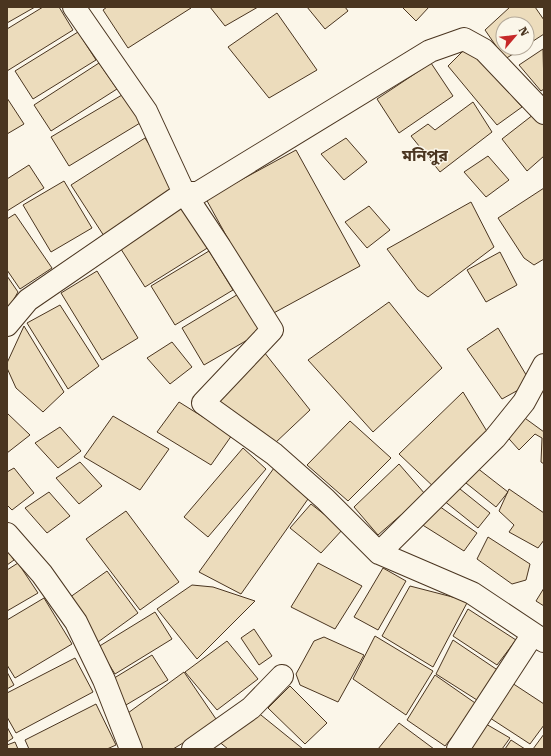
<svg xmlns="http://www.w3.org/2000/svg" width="551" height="756" viewBox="0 0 551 756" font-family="'Roboto Serif','Noto Sans Bengali',serif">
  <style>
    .building { fill: #ecdcbc; stroke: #4a3520 }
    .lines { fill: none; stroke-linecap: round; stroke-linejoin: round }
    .street-casing { stroke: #4a3520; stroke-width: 24 }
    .street { stroke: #fbf6e9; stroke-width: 22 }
    .labels { text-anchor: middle; stroke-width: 3; stroke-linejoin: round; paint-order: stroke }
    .district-label { font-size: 16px; font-weight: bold; fill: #4a3520; stroke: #fbf6e9 }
  </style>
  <rect width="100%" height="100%" fill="#fbf6e9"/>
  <path class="building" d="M7,7H35L7,23Z
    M43,7H59L73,30L7,71V29Z
    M107,7H191V8L128,48L103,10Z
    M210,7H258L225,26Z
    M307,7H345L348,11L325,29Z
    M402,7H429L416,21Z
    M510,7H535L544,20V34L527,45V24H503V48H523L505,59L485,30Z
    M277,13L317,70L269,98L228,47Z
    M78,32L96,60L33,99L15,71Z
    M467,47L522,107L497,125L448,66Z
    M543,49L544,89L541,91L519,65Z
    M99,63L117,89L51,131L34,105Z
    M431,63L453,96L399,133L377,99Z
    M127,92L145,120L69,166L51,137Z
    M7,98L24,124L7,134Z
    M473,102L492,132L440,172L411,136L428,124L435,130Z
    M538,111L544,118V156L527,171L502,139Z
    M145,138L178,189L104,236L71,185Z
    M346,138L367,162L344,180L321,154Z
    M296,150L360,266L270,315L206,199Z
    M488,156L509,180L486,197L464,172Z
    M29,165L44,188L7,211V179Z
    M64,181L92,228L51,252L23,205Z
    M544,188V259L534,265L524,258L498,218Z
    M471,202L494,247L428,297L418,290L387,249Z
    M183,206L209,247L145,287L119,246Z
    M369,206L390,230L367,248L345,222Z
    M15,214L52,268L20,289L7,270V219Z
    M209,251L233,290L175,325L151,286Z
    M500,252L517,285L486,302L467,270Z
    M97,271L138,338L102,360L61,293Z
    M7,276L18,292L7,311Z
    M240,293L263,331L204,365L182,328Z
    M389,302L442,368L373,432L308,360Z
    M60,305L99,366L68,389L27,323Z
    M24,326L64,392L43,412L16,388L7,368V363Z
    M498,328L531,383L502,399L467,349Z
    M172,342L192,367L170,384L147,358Z
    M264,352L310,410L274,444L214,397Z
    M463,392L491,438L437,490L399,454Z
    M179,402L232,435L211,465L157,432Z
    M7,413L30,435L7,453Z
    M113,416L169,449L140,490L84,457Z
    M522,416L544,432V464L541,462L542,438L535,434L519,450L502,431Z
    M350,421L391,458L348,501L307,465Z
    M60,427L81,451L58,468L35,443Z
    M243,448L266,469L208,537L184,517Z
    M80,462L102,486L79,504L56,478Z
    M399,464L425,494L378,535L354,507Z
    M472,464L508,492L496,507L461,479Z
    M14,468L34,493L12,510L7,505V472Z
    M274,468L308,499L241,594L199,572Z
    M455,485L490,513L478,528L443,500Z
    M509,489L544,513V540L538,548L509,532L514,525L499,511Z
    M49,492L70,516L47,533L25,508Z
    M311,504L343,529L321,553L290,528Z
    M439,506L477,533L464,551L421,524Z
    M126,511L179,582L140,610L86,539Z
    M488,537L530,564L526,580L512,584L477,559Z
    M7,550L14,560L7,565Z
    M18,563L38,593L7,611V570Z
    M318,563L362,586L335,629L291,607Z
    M383,568L406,581L378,630L354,617Z
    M107,571L138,613L98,642L66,600Z
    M192,585L213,587L255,601L197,659L157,609Z
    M410,586L468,601L433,667L382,636Z
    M544,588V606L536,601Z
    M44,598L72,644L15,678L7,665V620Z
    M468,609L516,640L497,665L453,636Z
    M155,612L172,639L115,674L98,647Z
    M254,629L272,656L259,665L241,638Z
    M375,636L433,671L406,715L353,679Z
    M324,637L364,655L338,702L300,685L296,674L314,641Z
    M453,640L499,671L477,700L436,674Z
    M227,641L258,679L217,710L185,672Z
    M152,655L168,680L126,705L111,680Z
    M75,658L93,692L16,733L7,717V693Z
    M7,672L14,685L7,689Z
    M184,672L218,722L173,749H142L128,713Z
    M435,675L478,705L445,746L407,720Z
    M512,683L544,704V725L530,744L487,716Z
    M290,686L327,723L305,744L268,708Z
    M96,704L116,745L107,749H29L25,740Z
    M256,711L303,749H228L217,740Z
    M399,723L434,749H378Z
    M486,724L510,738L502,749H468Z
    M7,727L13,738L7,742Z
    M544,734V749H533Z
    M511,740L525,749H505Z
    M15,742L18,749H7V745Z"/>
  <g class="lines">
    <g class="street-casing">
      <path id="street" d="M74,7L146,111L184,193L220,247L272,330L203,403L274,454L325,499L379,553L472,593L544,641
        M7,325L28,300L184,193H198L430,51L464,39L484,50L544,113
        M7,534L42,574L76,622L104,680L131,749
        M379,553L495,438L524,402L544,365
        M193,749L251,708L282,676
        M458,749L533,634"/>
    </g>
    <use href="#street" class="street"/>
  </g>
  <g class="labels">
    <g class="district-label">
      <text x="425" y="161">মনিপুর</text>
    </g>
  </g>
  <rect width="551" height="756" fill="none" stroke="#4a3520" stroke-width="16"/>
  <g transform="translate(515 36) rotate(62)"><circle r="19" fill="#fbf6e9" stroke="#b4a999"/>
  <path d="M0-3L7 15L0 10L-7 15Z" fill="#c62828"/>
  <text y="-6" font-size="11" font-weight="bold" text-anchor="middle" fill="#4a3520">N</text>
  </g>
</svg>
